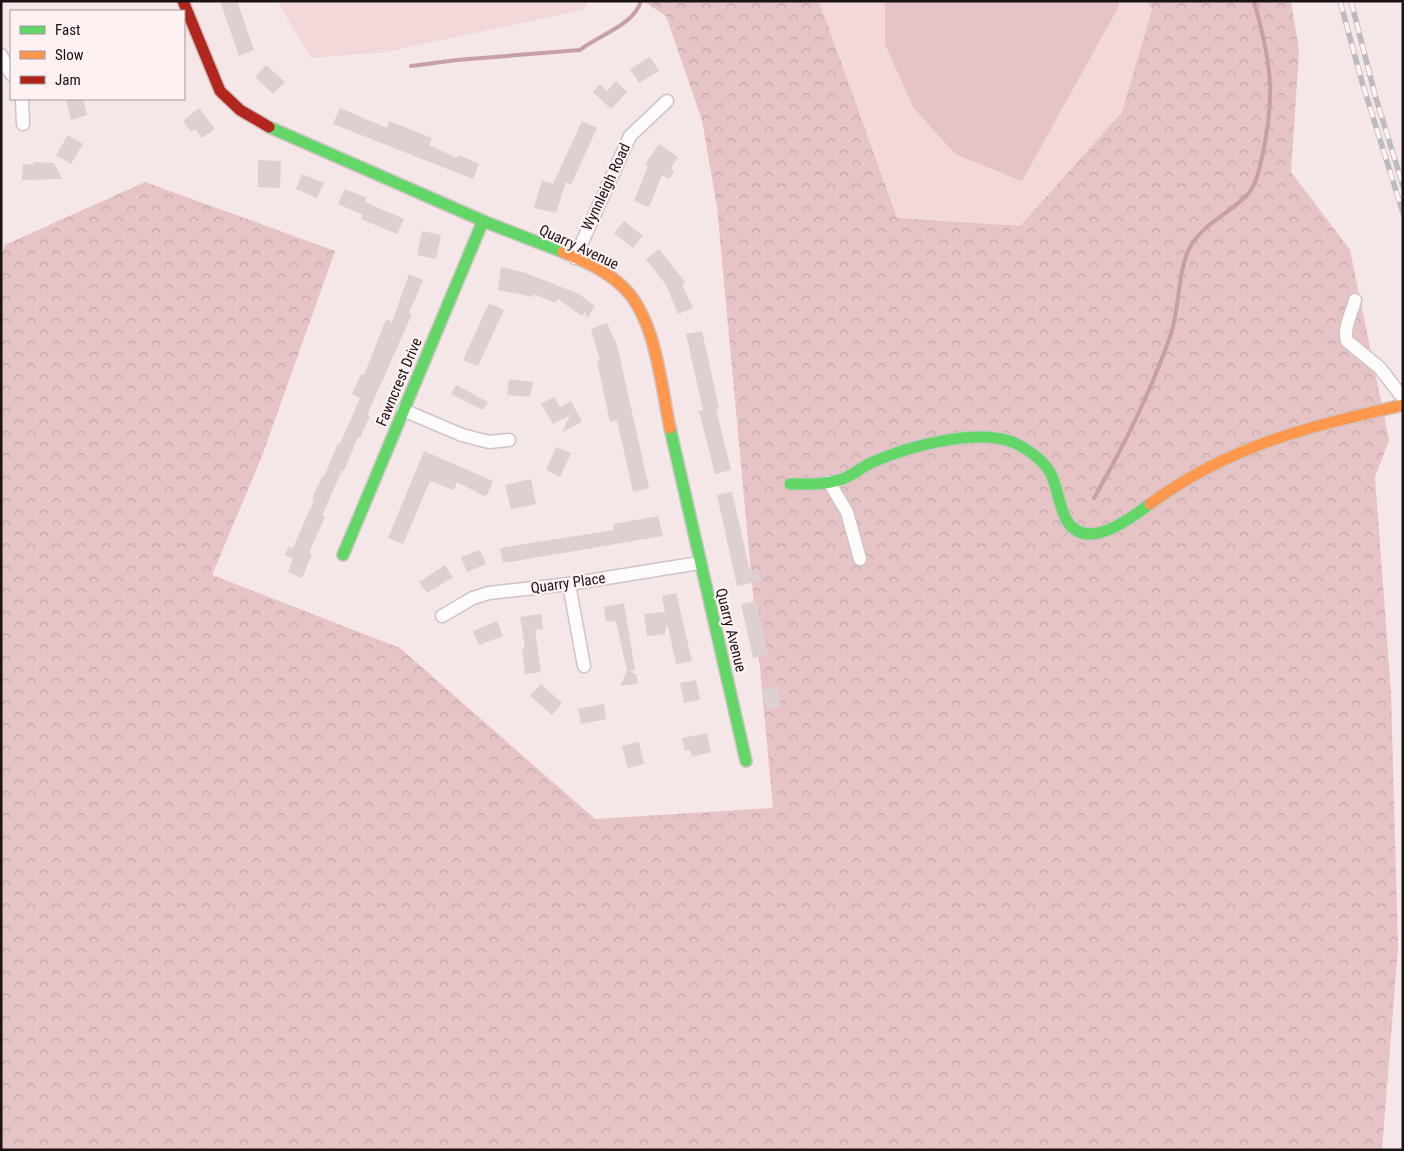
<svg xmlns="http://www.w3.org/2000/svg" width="1404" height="1151" viewBox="0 0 1404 1151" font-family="'Roboto Condensed',sans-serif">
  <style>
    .built { fill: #f2d8d9 }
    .forest { fill: url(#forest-crowns) }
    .green { fill: #e6c4c6 }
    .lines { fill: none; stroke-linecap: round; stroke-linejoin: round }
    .stream { stroke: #c6a0a2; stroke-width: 4 }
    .building { fill: #dcd0d1 }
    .street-casing { stroke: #cfc4c5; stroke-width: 15 }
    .fast-casing { stroke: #cfc4c5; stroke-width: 14 }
    .slow-casing { stroke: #cfc4c5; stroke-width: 14 }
    .jam-casing { stroke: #cfc4c5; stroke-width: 14 }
    .street { stroke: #fefbfb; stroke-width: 12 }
    .fast { stroke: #63d668; stroke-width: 11 }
    .slow { stroke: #ff974d; stroke-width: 11 }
    .jam { stroke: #b3261e; stroke-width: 11 }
    .rail-casing { stroke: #bebbbb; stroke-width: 5.5 }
    .rail { stroke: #fdf1f2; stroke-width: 4; stroke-dasharray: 11; stroke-linecap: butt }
    .labels { text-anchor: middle; stroke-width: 4.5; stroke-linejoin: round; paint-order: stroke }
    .street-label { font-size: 15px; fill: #1b1213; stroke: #fdf1f2 }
  </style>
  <defs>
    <pattern id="forest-crowns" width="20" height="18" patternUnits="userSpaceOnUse" patternTransform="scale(1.25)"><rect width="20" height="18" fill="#e6c4c6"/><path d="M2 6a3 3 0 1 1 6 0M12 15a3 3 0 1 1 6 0" fill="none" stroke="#c5a7a9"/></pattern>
  </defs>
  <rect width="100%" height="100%" fill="#f5e6e7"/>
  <path class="built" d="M277,1H589L583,10L386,52L311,58Z
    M819,1H1147L1152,9L1122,112L1020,226L897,218Z"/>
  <path class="forest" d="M643,1H819L897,218L1020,226L1122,112L1152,9L1147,1H1291L1299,51L1291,172L1350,250L1389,440L1375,477L1391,693L1398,947L1382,1150H1V256L5,245L145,182L335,251L262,456L212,575L400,648L595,819L773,808L717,207L702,120L666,16Z"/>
  <path class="green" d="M885,1H1118L1119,6L1022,181L955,154L913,107L885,44Z"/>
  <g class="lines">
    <path class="stream" d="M411,66L457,60L580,50C599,35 634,25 641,1
      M1094,498C1124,446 1151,391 1171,334C1180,306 1177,276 1189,249C1201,225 1229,214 1247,195C1256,186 1259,170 1262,157C1276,95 1271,62 1254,1"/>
  </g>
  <path class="building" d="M220,1H237L254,50L239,56Z
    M650,57L659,71L639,83L630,69Z
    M266,65L285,82L273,94L255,77Z
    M616,81L627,92L611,109L593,92L600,84L607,91Z
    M66,99H83L87,115L71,120Z
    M199,108L215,129L202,138L195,129L191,132L183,121Z
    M340,108L387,128L389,121L432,138L429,145L457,158L458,155L479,164L473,179L333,124Z
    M582,121L597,128L571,185L566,182L556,213L534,208L542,180L553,184Z
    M68,135L83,144L71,164L56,155Z
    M659,144L678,157L671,168L674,171L669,179L662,175L649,207L634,201L648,166L645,164Z
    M258,160L281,161L280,188L258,187Z
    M33,162L54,163L62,179L22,180L23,164L33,165Z
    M302,174L324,183L317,198L296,189Z
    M345,189L367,198L365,202L404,219L397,234L361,219L363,215L338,204Z
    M624,221L643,236L633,248L614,233Z
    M422,231L441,235L436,259L417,255Z
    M659,249L685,282L682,284L693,308L678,314L666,285L646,259Z
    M501,267L523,272L579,294L595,306L587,318L585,312L582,316L558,299L556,303L534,294L533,297L498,290Z
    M409,274L423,280L409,313L412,314L367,415L370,416L360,438L358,437L344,471L342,470L322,516L325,517L309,553L312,554L302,578L288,572L293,559L285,555L289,546L293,548L314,500L312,499L322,476L324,477L338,443L340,444L360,398L352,394L361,374L364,375L386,319L392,322Z
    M489,303L504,310L478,366L463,360Z
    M607,323L617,345L649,488L633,492L617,420L610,422L597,361L600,360L591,329Z
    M702,331L719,408L716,409L731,470L715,474L699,411L703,410L686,334Z
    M509,379L533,382L530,397L507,395Z
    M456,385L488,402L483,410L451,394Z
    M554,397L560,407L571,401L582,422L562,432L570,415L553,424L541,404Z
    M556,447L571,453L560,477L546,470Z
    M424,451L493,481L486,497L457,482L454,490L430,481L403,544L388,538Z
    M531,479L536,504L511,509L505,485Z
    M732,492L750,571L758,569L761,581L737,586L717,495Z
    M658,516L663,536L503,563L500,548L614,530L613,524Z
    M480,550L486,564L467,572L461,557Z
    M445,565L453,577L427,593L419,582Z
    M676,593L692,661L676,664L668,626H666L665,634L647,636L644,614L665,612L662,596Z
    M756,601L768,655L753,658L741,604Z
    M624,603L635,670L629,671L636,674L638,683L620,686L627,671L616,621L606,622L604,607Z
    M541,614L543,629L535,630L541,672L525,674L522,648L525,647L520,617Z
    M497,621L503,636L479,645L473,631Z
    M696,680L700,700L684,703L680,683Z
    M541,684L562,703L552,715L530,696Z
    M777,686L781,707L767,710L762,690Z
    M604,704L606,719L581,724L578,709Z
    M707,733L711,752L692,757L690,750L685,751L682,738Z
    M639,742L644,764L628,768L622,746Z"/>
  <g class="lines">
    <g class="street-casing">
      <path id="street" d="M1,55L11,74
        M22,99L23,124
        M575,258L630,136L667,101
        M1355,300C1352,313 1343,328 1347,341L1380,368L1403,398
        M403,410L462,435L489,442L509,440
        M829,482L847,512L860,559
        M569,584L584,666
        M442,616L473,598L489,593L569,584L699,563"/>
    </g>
    <g class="fast-casing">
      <path id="fast" d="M269,127L488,223L563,252
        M670,428L746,761
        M790,484C807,484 823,485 839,480C851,477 861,467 873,462C907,447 969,430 1006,440C1023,445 1042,458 1051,474C1058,489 1059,507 1067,521C1087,552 1130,519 1150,504
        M343,555L483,221"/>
    </g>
    <g class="slow-casing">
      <path id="slow" d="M563,252C584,261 607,271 623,287C656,318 661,386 670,428
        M1150,504C1230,445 1308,427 1403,405"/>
    </g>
    <g class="jam-casing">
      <path id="jam" d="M183,1L220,91L240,110L269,127"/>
    </g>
    <use href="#street" class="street"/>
    <use href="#fast" class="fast"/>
    <use href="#slow" class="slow"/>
    <use href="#jam" class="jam"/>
    <g class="rail-casing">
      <path id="rail" d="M1340,1L1362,82L1403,213
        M1351,1L1375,95L1403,186"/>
    </g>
    <use href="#rail" class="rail"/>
  </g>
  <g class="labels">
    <g class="street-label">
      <text transform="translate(606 187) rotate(-65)" y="5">Wynnleigh Road</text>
      <text transform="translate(579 247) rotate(25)" y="5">Quarry Avenue</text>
      <text transform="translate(399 382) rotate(-67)" y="5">Fawncrest Drive</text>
      <text transform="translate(568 583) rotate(-8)" y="5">Quarry Place</text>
      <text transform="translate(731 630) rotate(76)" y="5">Quarry Avenue</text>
    </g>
  </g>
  <rect width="1404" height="1151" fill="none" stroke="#1b1213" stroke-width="5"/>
  <rect x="10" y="10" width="175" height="90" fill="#fdf1f2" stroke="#a39899"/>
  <rect x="20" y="26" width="25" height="8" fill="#63d668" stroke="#a39899"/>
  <text x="55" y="35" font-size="15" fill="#1b1213">Fast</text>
  <rect x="20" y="51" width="25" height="8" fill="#ff974d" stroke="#a39899"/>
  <text x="55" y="60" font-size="15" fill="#1b1213">Slow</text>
  <rect x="20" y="76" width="25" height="8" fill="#b3261e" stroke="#a39899"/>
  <text x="55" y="85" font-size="15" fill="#1b1213">Jam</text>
</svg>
